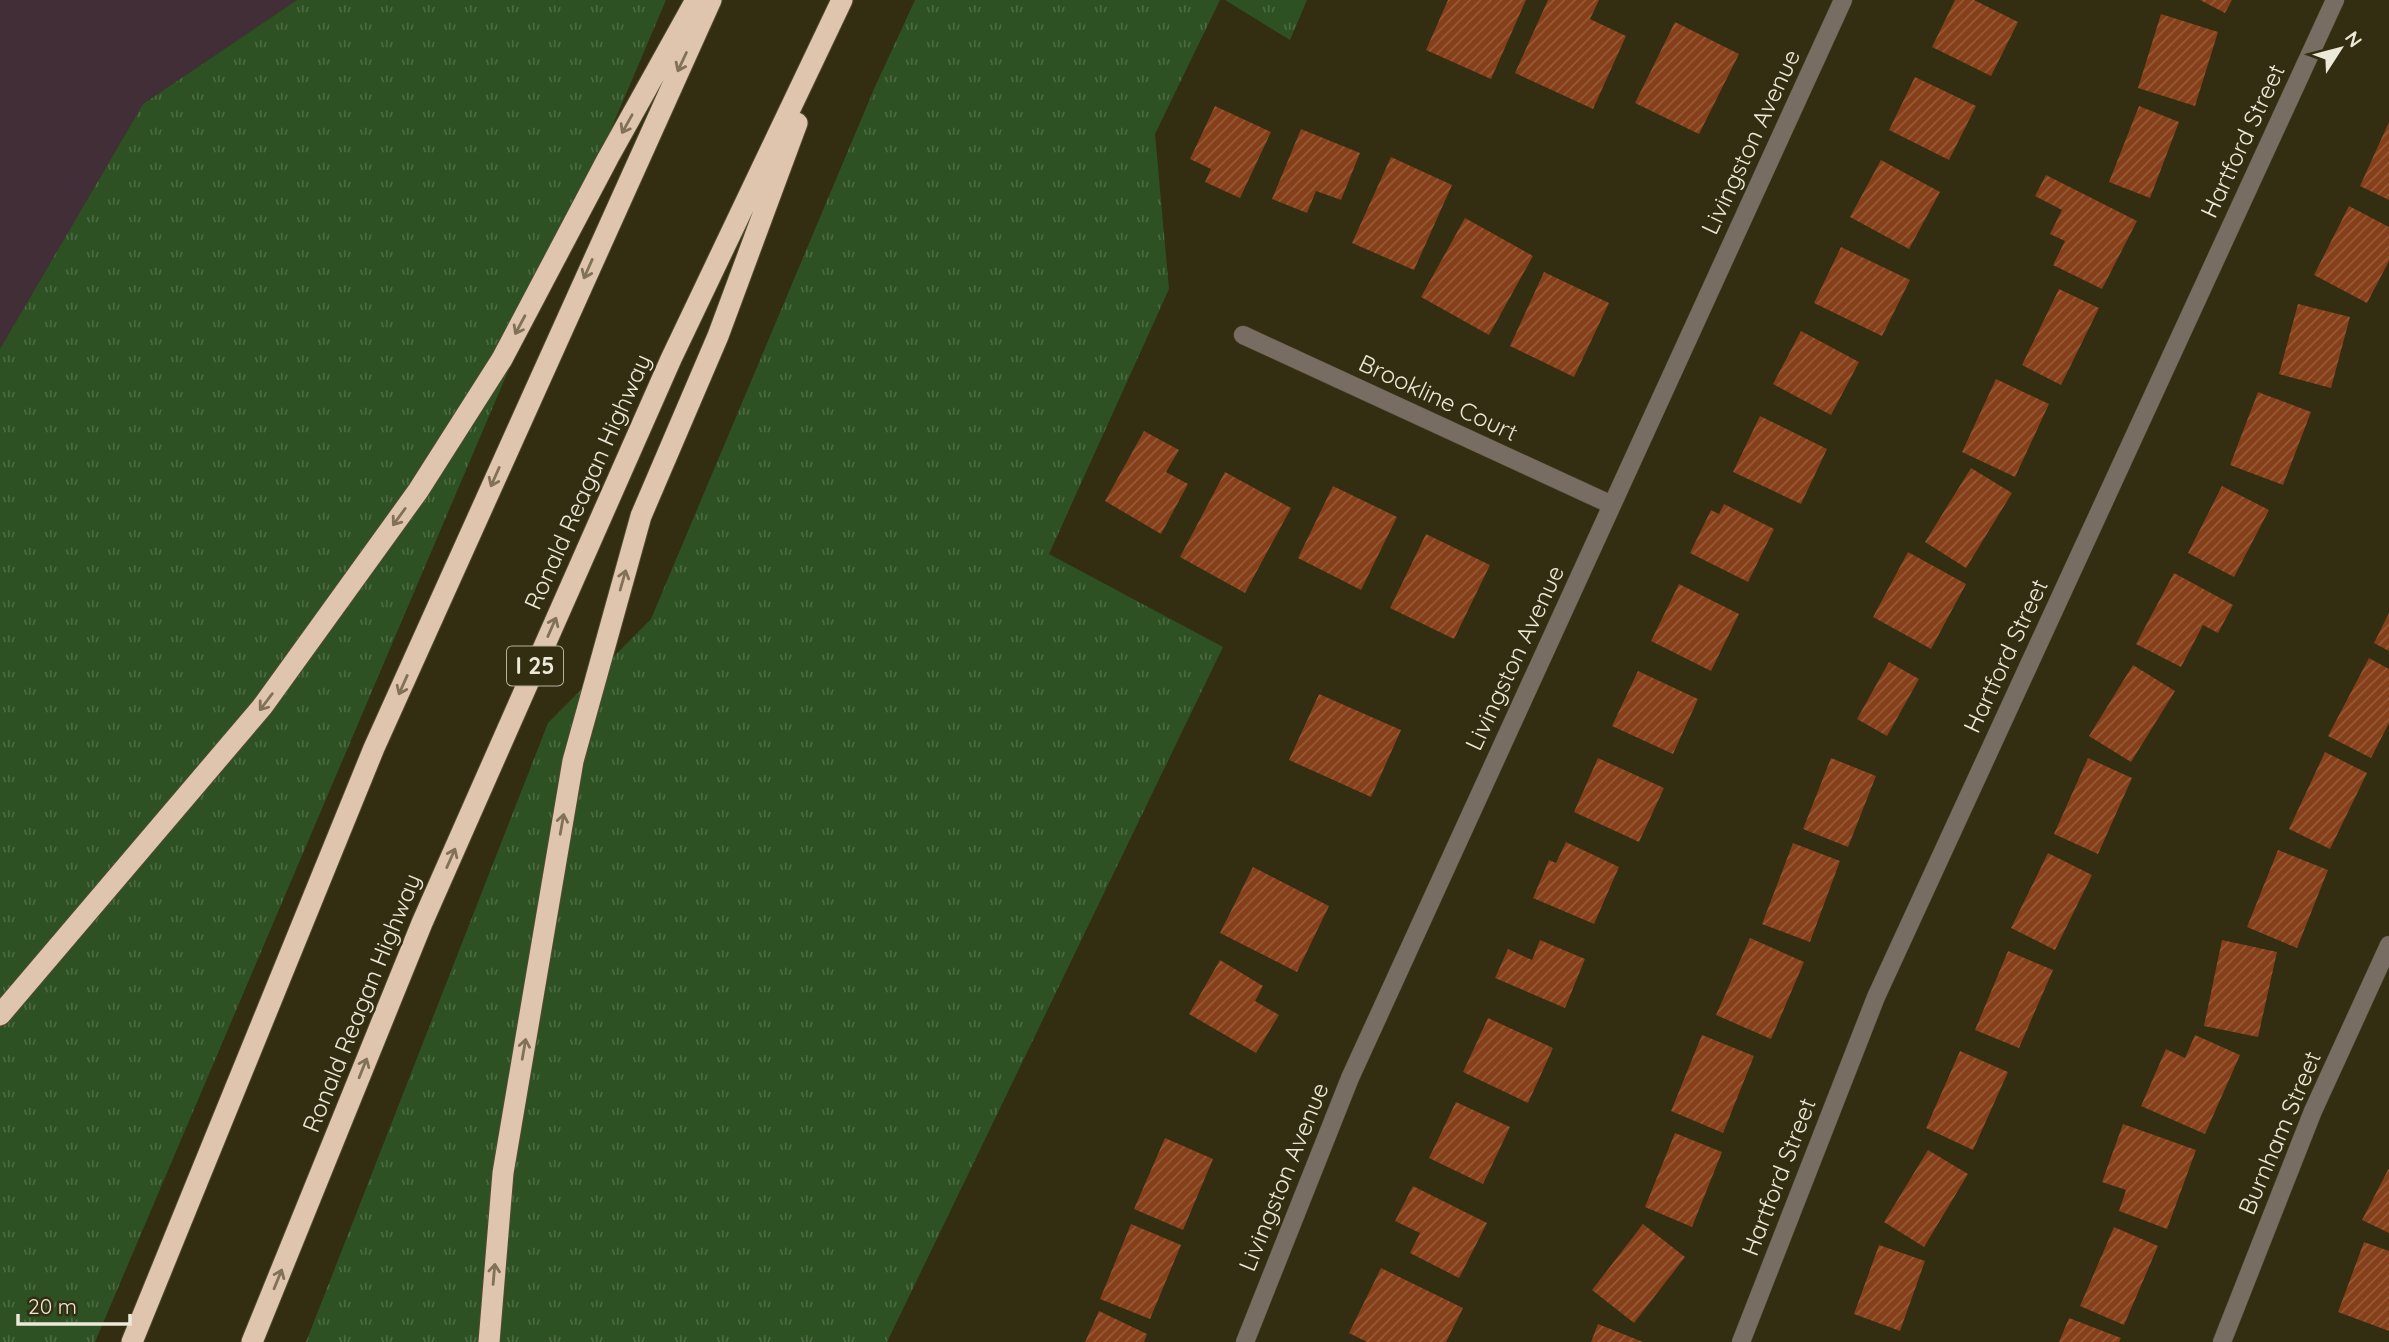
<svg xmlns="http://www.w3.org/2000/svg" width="2389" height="1342" viewBox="0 0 2389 1342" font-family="Quicksand,sans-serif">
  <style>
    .commercial { fill: #412e36 }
    .grass { fill: url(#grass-tufts) }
    .building { fill: url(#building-hatch) }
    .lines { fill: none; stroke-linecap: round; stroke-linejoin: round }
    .street-casing { stroke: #514b31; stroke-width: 19 }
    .highway-casing { stroke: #514b31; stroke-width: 23 }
    .street { stroke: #776d63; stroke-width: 18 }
    .highway { stroke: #dfc5ad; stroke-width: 21 }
    .oneway { stroke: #807157 }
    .labels { text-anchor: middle; stroke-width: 5; stroke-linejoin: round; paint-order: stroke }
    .shield { fill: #332d11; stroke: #b5b19d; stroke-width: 2 }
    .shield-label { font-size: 23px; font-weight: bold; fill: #ede9d9 }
    .street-label { font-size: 24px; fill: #ede9d9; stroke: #332d11 }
  </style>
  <defs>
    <pattern id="grass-tufts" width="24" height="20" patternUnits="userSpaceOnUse" patternTransform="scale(1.75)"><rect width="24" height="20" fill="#2d5123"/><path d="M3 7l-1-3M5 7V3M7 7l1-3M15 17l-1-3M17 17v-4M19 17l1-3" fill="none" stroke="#4c6a42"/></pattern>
    <pattern id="building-hatch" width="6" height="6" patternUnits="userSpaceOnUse" patternTransform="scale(1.75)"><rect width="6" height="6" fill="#853f19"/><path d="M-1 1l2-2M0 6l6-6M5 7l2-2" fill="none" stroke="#975b3a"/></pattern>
  </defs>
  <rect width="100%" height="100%" fill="#332d11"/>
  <path class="commercial" d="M0,0H297L143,104L0,349Z"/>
  <path class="grass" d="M297,0H666L95,1342H0V349L143,104Z
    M915,0H1220L1155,134L1169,289L1049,554L1223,647L887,1342H306L548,723L651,619L874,89Z
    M1225,0H1307L1290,40Z"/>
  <path class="building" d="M1448,0H1526L1491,79L1426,50Z
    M1548,0H1599L1590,19L1626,36L1593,109L1515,73Z
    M1955,0H1974L2018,22L1991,76L1932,47Z
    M2200,0H2232L2225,13Z
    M2161,14L2218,32L2195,106L2138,88Z
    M1675,22L1739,54L1699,134L1635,103Z
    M1915,77L1976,106L1949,160L1889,130Z
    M1215,106L1271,132L1240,198L1205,182L1211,169L1190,159Z
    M2139,106L2179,122L2150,198L2109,182Z
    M2389,122V200L2360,186Z
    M1301,129L1360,153L1341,200L1316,191L1307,213L1272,199Z
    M1391,157L1452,185L1414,270L1352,243Z
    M1881,160L1940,192L1909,249L1850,217Z
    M2046,175L2137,221L2102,289L2053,265L2065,241L2050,234L2062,210L2035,196Z
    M2349,206L2389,227V261L2367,303L2314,275Z
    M1465,218L1533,256L1489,335L1421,297Z
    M1841,247L1910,280L1882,336L1814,303Z
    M1544,272L1609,303L1574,377L1510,346Z
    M2059,289L2099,308L2061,385L2022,365Z
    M2298,304L2350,317L2331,388L2279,374Z
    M1801,331L1859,362L1831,415L1773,384Z
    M1996,379L2049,404L2015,477L1962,452Z
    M2258,392L2311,412L2283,485L2230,465Z
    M1760,416L1827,449L1801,504L1733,472Z
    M1144,431L1179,450L1166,472L1188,484L1161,534L1105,501Z
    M1971,468L2012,493L1966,568L1925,542Z
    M1225,472L1291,508L1245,593L1180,557Z
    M1333,486L1397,517L1361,590L1298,558Z
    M2222,486L2269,510L2234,577L2188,553Z
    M1724,504L1774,529L1748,582L1690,553L1711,510L1719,514Z
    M1426,534L1490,565L1454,639L1390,608Z
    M1908,552L1966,584L1931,649L1873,617Z
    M2174,573L2233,605L2218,633L2203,625L2181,667L2136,644Z
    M1679,584L1739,614L1711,671L1651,641Z
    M2389,613V651L2374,643Z
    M2369,658L2389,669V723L2371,758L2328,736Z
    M1889,662L1919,679L1887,736L1857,719Z
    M2133,665L2175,691L2131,762L2089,736Z
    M1638,671L1698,699L1673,754L1612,726Z
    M1319,694L1401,730L1371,797L1289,760Z
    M2325,752L2367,773L2330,849L2289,829Z
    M1598,758L1664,788L1639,842L1574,812Z
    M1831,758L1876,776L1848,847L1803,829Z
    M2088,758L2132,778L2098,854L2054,834Z
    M1566,842L1619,867L1594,924L1533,898L1549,860L1556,863Z
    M1793,843L1840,861L1810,942L1762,924Z
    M2278,850L2328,870L2297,948L2247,927Z
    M2048,853L2092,875L2055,950L2011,928Z
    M1253,867L1329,906L1297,972L1220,933Z
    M1750,938L1804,962L1771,1039L1716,1015Z
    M1540,940L1585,959L1565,1008L1495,978L1508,949L1532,960Z
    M2222,940L2277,952L2258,1037L2204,1026Z
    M2008,951L2053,970L2019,1048L1975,1030Z
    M1220,960L1263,986L1255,1001L1279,1015L1256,1053L1189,1014Z
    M1488,1018L1553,1048L1528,1103L1463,1072Z
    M1702,1035L1754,1056L1723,1133L1671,1111Z
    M2195,1035L2240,1055L2205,1134L2141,1106L2166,1049L2185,1058Z
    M1960,1051L2008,1072L1973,1150L1926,1128Z
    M1456,1102L1510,1127L1483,1184L1429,1158Z
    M2123,1124L2196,1150L2167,1229L2119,1211L2126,1190L2102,1182Z
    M1675,1133L1722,1152L1692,1227L1645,1207Z
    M1165,1138L1213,1159L1183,1230L1134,1209Z
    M1928,1150L1968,1174L1924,1247L1884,1222Z
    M2389,1168V1233L2362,1220Z
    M1413,1186L1487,1223L1459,1278L1410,1253L1420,1233L1395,1221Z
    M1131,1224L1181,1245L1150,1319L1100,1299Z
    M1643,1224L1685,1257L1634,1323L1592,1290Z
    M2114,1227L2158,1246L2124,1325L2080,1306Z
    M2364,1242L2389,1251V1331L2338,1312Z
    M1879,1245L1925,1261L1900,1331L1854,1314Z
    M1381,1268L1463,1308L1446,1342H1367L1349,1333Z
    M1099,1311L1147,1334L1144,1342H1085Z
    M2069,1318L2121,1338L2119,1342H2059Z
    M1598,1324L1643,1342H1591Z"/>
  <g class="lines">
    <g class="street-casing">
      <path id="street" d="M1243,335L1612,505
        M1245,1342L1350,1078L1843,0
        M1741,1342L1876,997L2335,0
        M2222,1342L2313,1111L2389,945"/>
    </g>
    <g class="highway-casing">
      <path id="highway" d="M0,1015L262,707L418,491L502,359L608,158L696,0
        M132,1342L374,748L711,0
        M252,1342L422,923L671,359L842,0
        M489,1342L503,1173L573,761L641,516L718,336L797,123"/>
    </g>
    <use href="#street" class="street"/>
    <use href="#highway" class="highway"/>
  </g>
  <defs><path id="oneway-shaft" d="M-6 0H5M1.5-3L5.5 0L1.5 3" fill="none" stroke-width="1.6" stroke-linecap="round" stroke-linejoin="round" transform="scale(1.75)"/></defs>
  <g class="oneway">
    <use href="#oneway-shaft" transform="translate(682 62) rotate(115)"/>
    <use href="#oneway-shaft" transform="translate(627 124) rotate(119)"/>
    <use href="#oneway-shaft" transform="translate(588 269) rotate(114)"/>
    <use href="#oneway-shaft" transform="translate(520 325) rotate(118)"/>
    <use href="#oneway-shaft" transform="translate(495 477) rotate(114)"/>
    <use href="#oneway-shaft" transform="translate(399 517) rotate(126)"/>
    <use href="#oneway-shaft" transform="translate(623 580) rotate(-74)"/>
    <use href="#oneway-shaft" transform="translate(552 627) rotate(-66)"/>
    <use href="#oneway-shaft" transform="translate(403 685) rotate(114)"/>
    <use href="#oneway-shaft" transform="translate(266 702) rotate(127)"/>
    <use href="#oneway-shaft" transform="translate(562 824) rotate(-80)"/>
    <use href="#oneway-shaft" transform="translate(451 858) rotate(-66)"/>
    <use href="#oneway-shaft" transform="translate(524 1049) rotate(-80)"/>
    <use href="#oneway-shaft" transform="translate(363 1068) rotate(-68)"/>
    <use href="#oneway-shaft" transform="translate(494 1274) rotate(-85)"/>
    <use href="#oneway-shaft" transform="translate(278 1279) rotate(-68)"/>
  </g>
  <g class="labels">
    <rect class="shield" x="507" y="646.5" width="56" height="39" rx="5"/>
    <g class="shield-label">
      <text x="535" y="674">I 25</text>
    </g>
    <g class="street-label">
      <text transform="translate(2243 141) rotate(-65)" y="8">Hartford Street</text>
      <text transform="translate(1751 142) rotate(-65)" y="8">Livingston Avenue</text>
      <text transform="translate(1438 398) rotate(25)" y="8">Brookline Court</text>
      <text transform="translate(588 482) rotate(-66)" y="8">Ronald Reagan Highway</text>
      <text transform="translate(2006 656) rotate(-65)" y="8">Hartford Street</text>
      <text transform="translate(1515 658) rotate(-65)" y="8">Livingston Avenue</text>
      <text transform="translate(362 1003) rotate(-68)" y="8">Ronald Reagan Highway</text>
      <text transform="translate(2280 1133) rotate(-67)" y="8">Burnham Street</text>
      <text transform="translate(1284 1177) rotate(-68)" y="8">Livingston Avenue</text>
      <text transform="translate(1779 1177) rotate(-69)" y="8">Hartford Street</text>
    </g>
  </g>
  <g transform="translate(2340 49) rotate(54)" stroke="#332d11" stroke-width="5" paint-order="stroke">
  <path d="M0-5L12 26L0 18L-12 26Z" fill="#ede9d9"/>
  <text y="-10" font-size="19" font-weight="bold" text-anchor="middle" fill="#ede9d9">N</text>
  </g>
  <path d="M18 1314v10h112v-10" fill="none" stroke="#ede9d9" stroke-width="3.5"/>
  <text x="28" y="1314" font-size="21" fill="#ede9d9" stroke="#332d11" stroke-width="5" paint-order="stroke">20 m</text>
</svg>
